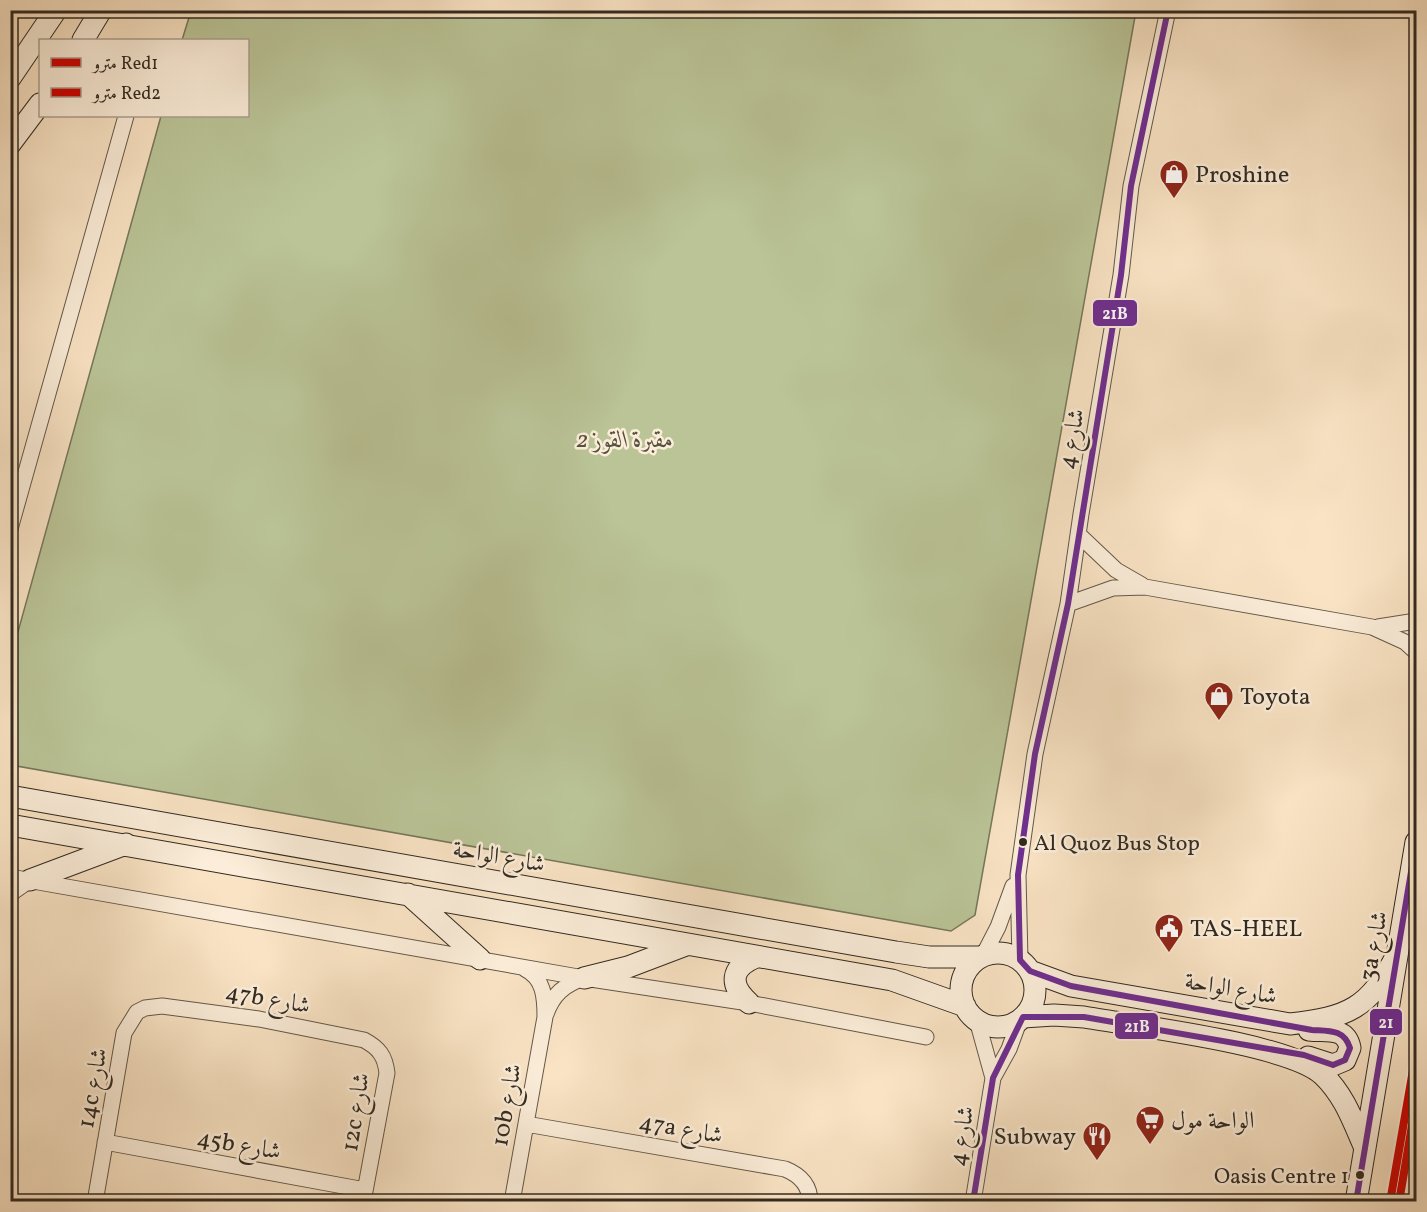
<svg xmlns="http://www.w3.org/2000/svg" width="1427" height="1212" viewBox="0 0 1427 1212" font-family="Vollkorn,Amiri,serif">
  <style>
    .green { fill: #bac497; stroke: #76775c; stroke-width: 1.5 }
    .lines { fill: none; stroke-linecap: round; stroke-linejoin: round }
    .street-casing { stroke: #645849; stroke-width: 17 }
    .secondary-casing { stroke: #322a20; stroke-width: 23 }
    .street { stroke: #fbedd9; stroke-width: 15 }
    .secondary { stroke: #fbedd9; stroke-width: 21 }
    .bus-1-casing { stroke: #fbedd9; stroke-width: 10 }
    .bus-2-casing { stroke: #fbedd9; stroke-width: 10 }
    .bus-1 { stroke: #6f2e90; stroke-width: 6 }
    .bus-2 { stroke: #6f2e90; stroke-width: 6 }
    .metro-1-casing { stroke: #fbedd9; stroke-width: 12 }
    .metro-2-casing { stroke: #fbedd9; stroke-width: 12 }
    .metro-1 { stroke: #c00; stroke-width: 8 }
    .metro-2 { stroke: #c00; stroke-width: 8 }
    .bus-dot { fill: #322a20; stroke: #fbedd9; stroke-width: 2 }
    .labels { text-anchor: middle; stroke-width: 5; stroke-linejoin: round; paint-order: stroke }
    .bus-label { font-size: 22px; fill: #322a20; stroke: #fbedd9; text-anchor: start }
    .poi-label { font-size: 24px; fill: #322a20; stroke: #fbedd9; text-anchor: start }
    .park-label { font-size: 24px; font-style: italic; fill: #54503e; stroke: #fbedd9 }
    .street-label { font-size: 24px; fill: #322a20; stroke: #fbedd9 }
    .line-badge { stroke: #fbedd9; stroke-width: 2 }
    .badge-label { font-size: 16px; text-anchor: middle; font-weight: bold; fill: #fff }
  </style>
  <rect width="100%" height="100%" fill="#f9e3c4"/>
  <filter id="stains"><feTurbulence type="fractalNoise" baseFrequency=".00333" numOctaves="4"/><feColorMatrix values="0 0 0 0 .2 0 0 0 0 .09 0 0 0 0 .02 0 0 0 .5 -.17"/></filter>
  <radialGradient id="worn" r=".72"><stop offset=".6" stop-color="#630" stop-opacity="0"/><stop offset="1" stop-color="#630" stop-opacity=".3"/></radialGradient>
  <path class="green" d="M191,11H1136L975,915L951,931L11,765V657L161,116H248V40H182Z"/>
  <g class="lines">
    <g class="street-casing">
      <path id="street" d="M10,529L126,116
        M1078,534L1116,570L1142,585
        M1068,604L1113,588L1145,587L1372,627L1405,642L1416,652
        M1378,627L1416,621
        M10,877L584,978L749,1003L926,1037
        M10,894L30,880
        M983,956L998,927L1013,886
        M1020,960L1018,875L1035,754L1068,604L1081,514L1121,275L1131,186L1168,10
        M546,1014C553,994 564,985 584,978
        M993,1078L1009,1049L1020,1019
        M526,1124L785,1169C800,1175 810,1185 810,1202
        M105,1142L365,1190
        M95,1202L124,1033L137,1012L145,1008L162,1006L259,1019L364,1040C379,1048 385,1056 387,1073L363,1202
        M512,1202L545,1017C545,998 544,978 525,969
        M973,1202L993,1078L977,1020"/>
    </g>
    <g class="secondary-casing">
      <path id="secondary" d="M83,40L101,10
        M10,78L56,10
        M10,144L40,104
        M10,796L896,952L929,957H980
        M10,825L892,980L965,1006
        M30,880L126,844
        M408,894L480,959
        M961 990a37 37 0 1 1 74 0a37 37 0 1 1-74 0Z
        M1030,971L1071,986L1290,1024C1349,1017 1368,1009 1397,955
        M584,978L628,967L686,945
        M749,1003C729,985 730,968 756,957
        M1023,1017L1054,1015L1084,1017C1135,1026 1290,1044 1323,1075C1344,1095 1353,1121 1364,1146
        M1308,1057L1333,1065L1345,1060L1350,1048C1346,1026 1326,1032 1309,1030
        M1356,1202L1416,842"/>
    </g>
    <use href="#street" class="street"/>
    <use href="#secondary" class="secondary"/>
    <g class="bus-1-casing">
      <path id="bus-1" d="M973,1202L993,1078L1023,1017H1084L1304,1055L1333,1065L1345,1060L1350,1048C1344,1029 1329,1031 1312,1030L1071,986L1030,971L1020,960L1018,875L1035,754L1068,604L1121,275L1131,186L1168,10"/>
    </g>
    <g class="bus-2-casing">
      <path id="bus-2" d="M1356,1202L1416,842"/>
    </g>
    <use href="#bus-1" class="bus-1"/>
    <use href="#bus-2" class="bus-2"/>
    <g class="metro-1-casing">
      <path id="metro-1" d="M1390,1202L1416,1053"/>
    </g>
    <g class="metro-2-casing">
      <path id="metro-2" d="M1399,1202L1416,1102"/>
    </g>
    <use href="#metro-1" class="metro-1"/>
    <use href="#metro-2" class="metro-2"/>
  </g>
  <defs>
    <g id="shop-pin" transform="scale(1.5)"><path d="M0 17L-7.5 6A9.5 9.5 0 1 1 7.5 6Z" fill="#8f2418" stroke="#fbedd9"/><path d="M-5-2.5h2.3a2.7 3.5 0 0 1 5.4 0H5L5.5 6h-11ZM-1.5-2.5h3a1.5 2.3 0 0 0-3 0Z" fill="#fff"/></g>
    <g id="civic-pin" transform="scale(1.5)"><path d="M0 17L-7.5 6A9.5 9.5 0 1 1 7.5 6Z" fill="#8f2418" stroke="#fbedd9"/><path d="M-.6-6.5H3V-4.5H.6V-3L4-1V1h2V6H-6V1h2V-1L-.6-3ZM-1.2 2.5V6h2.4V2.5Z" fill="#fff"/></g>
    <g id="supermarket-pin" transform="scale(1.5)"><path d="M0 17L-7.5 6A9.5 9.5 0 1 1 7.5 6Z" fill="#8f2418" stroke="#fbedd9"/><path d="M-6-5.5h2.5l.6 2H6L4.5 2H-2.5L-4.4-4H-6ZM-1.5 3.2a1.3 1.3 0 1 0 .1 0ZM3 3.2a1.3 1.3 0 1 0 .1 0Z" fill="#fff"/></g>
    <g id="restaurant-pin" transform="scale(1.5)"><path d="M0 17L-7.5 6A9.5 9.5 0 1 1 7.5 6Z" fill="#8f2418" stroke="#fbedd9"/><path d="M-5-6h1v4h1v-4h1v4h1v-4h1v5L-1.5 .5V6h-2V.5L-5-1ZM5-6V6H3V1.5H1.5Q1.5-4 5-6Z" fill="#fff"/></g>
  </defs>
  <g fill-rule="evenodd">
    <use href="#shop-pin" x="1174" y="174"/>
    <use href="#shop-pin" x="1219" y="696"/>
    <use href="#civic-pin" x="1169" y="928"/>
    <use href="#supermarket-pin" x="1150" y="1120"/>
    <use href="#restaurant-pin" x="1097" y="1136"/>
  </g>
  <g class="bus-dot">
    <circle cx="1023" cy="842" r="5"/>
    <circle cx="1360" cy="1175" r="5"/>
  </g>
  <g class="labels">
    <g class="bus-label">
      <text x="1034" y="850">Al Quoz Bus Stop</text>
      <text x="1349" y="1183" text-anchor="end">Oasis Centre 1</text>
    </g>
    <g class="poi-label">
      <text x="1195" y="182">Proshine</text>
      <text x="1240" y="704">Toyota</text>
      <text x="1190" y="936">TAS-HEEL</text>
      <text x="1171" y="1128">الواحة مول</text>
      <text x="1076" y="1144" text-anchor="end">Subway</text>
    </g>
    <g class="park-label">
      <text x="625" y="447">مقبرة القوز 2</text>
    </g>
    <g class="street-label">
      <text transform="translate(1071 439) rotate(-80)" y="8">شارع 4</text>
      <text transform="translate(499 856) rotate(10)" y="8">شارع الواحة</text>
      <text transform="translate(1373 946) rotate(-80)" y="8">3a شارع</text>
      <text transform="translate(1231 988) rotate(10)" y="8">شارع الواحة</text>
      <text transform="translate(268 998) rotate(10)" y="8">47b شارع</text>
      <text transform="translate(92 1088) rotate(-80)" y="8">14c شارع</text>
      <text transform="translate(506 1105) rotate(-80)" y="8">10b شارع</text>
      <text transform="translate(355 1112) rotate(-81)" y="8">12c شارع</text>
      <text transform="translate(681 1128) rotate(10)" y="8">47a شارع</text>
      <text transform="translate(961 1136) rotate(-81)" y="8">شارع 4</text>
      <text transform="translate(239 1144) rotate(10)" y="8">45b شارع</text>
    </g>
  </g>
  <g class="line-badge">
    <rect x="1092" y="299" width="46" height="28" rx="6" fill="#6f2e90"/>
    <rect x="1369" y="1008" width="34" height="28" rx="6" fill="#6f2e90"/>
    <rect x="1114" y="1012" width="45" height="28" rx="6" fill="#6f2e90"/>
  </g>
  <g class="badge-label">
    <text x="1115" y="319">21B</text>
    <text x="1386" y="1028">21</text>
    <text x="1137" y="1032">21B</text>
  </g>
  <rect width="1427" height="1212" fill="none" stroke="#f9e3c4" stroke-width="36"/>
  <rect x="12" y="12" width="1403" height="1188" fill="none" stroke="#322a20" stroke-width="3"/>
  <rect x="18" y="18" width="1391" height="1176" fill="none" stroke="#322a20" stroke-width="1.5"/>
  <rect x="39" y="39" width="210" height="78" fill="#fbedd9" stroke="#ab9f8f" stroke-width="1.5"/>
  <rect x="51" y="58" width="30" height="9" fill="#cc0000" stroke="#ab9f8f" stroke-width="1.5"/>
  <text x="93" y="69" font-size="18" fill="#322a20">مترو Red1</text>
  <rect x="51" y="88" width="30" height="9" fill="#cc0000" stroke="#ab9f8f" stroke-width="1.5"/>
  <text x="93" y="99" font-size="18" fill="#322a20">مترو Red2</text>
  <rect width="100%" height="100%" filter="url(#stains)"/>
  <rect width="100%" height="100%" fill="url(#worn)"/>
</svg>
